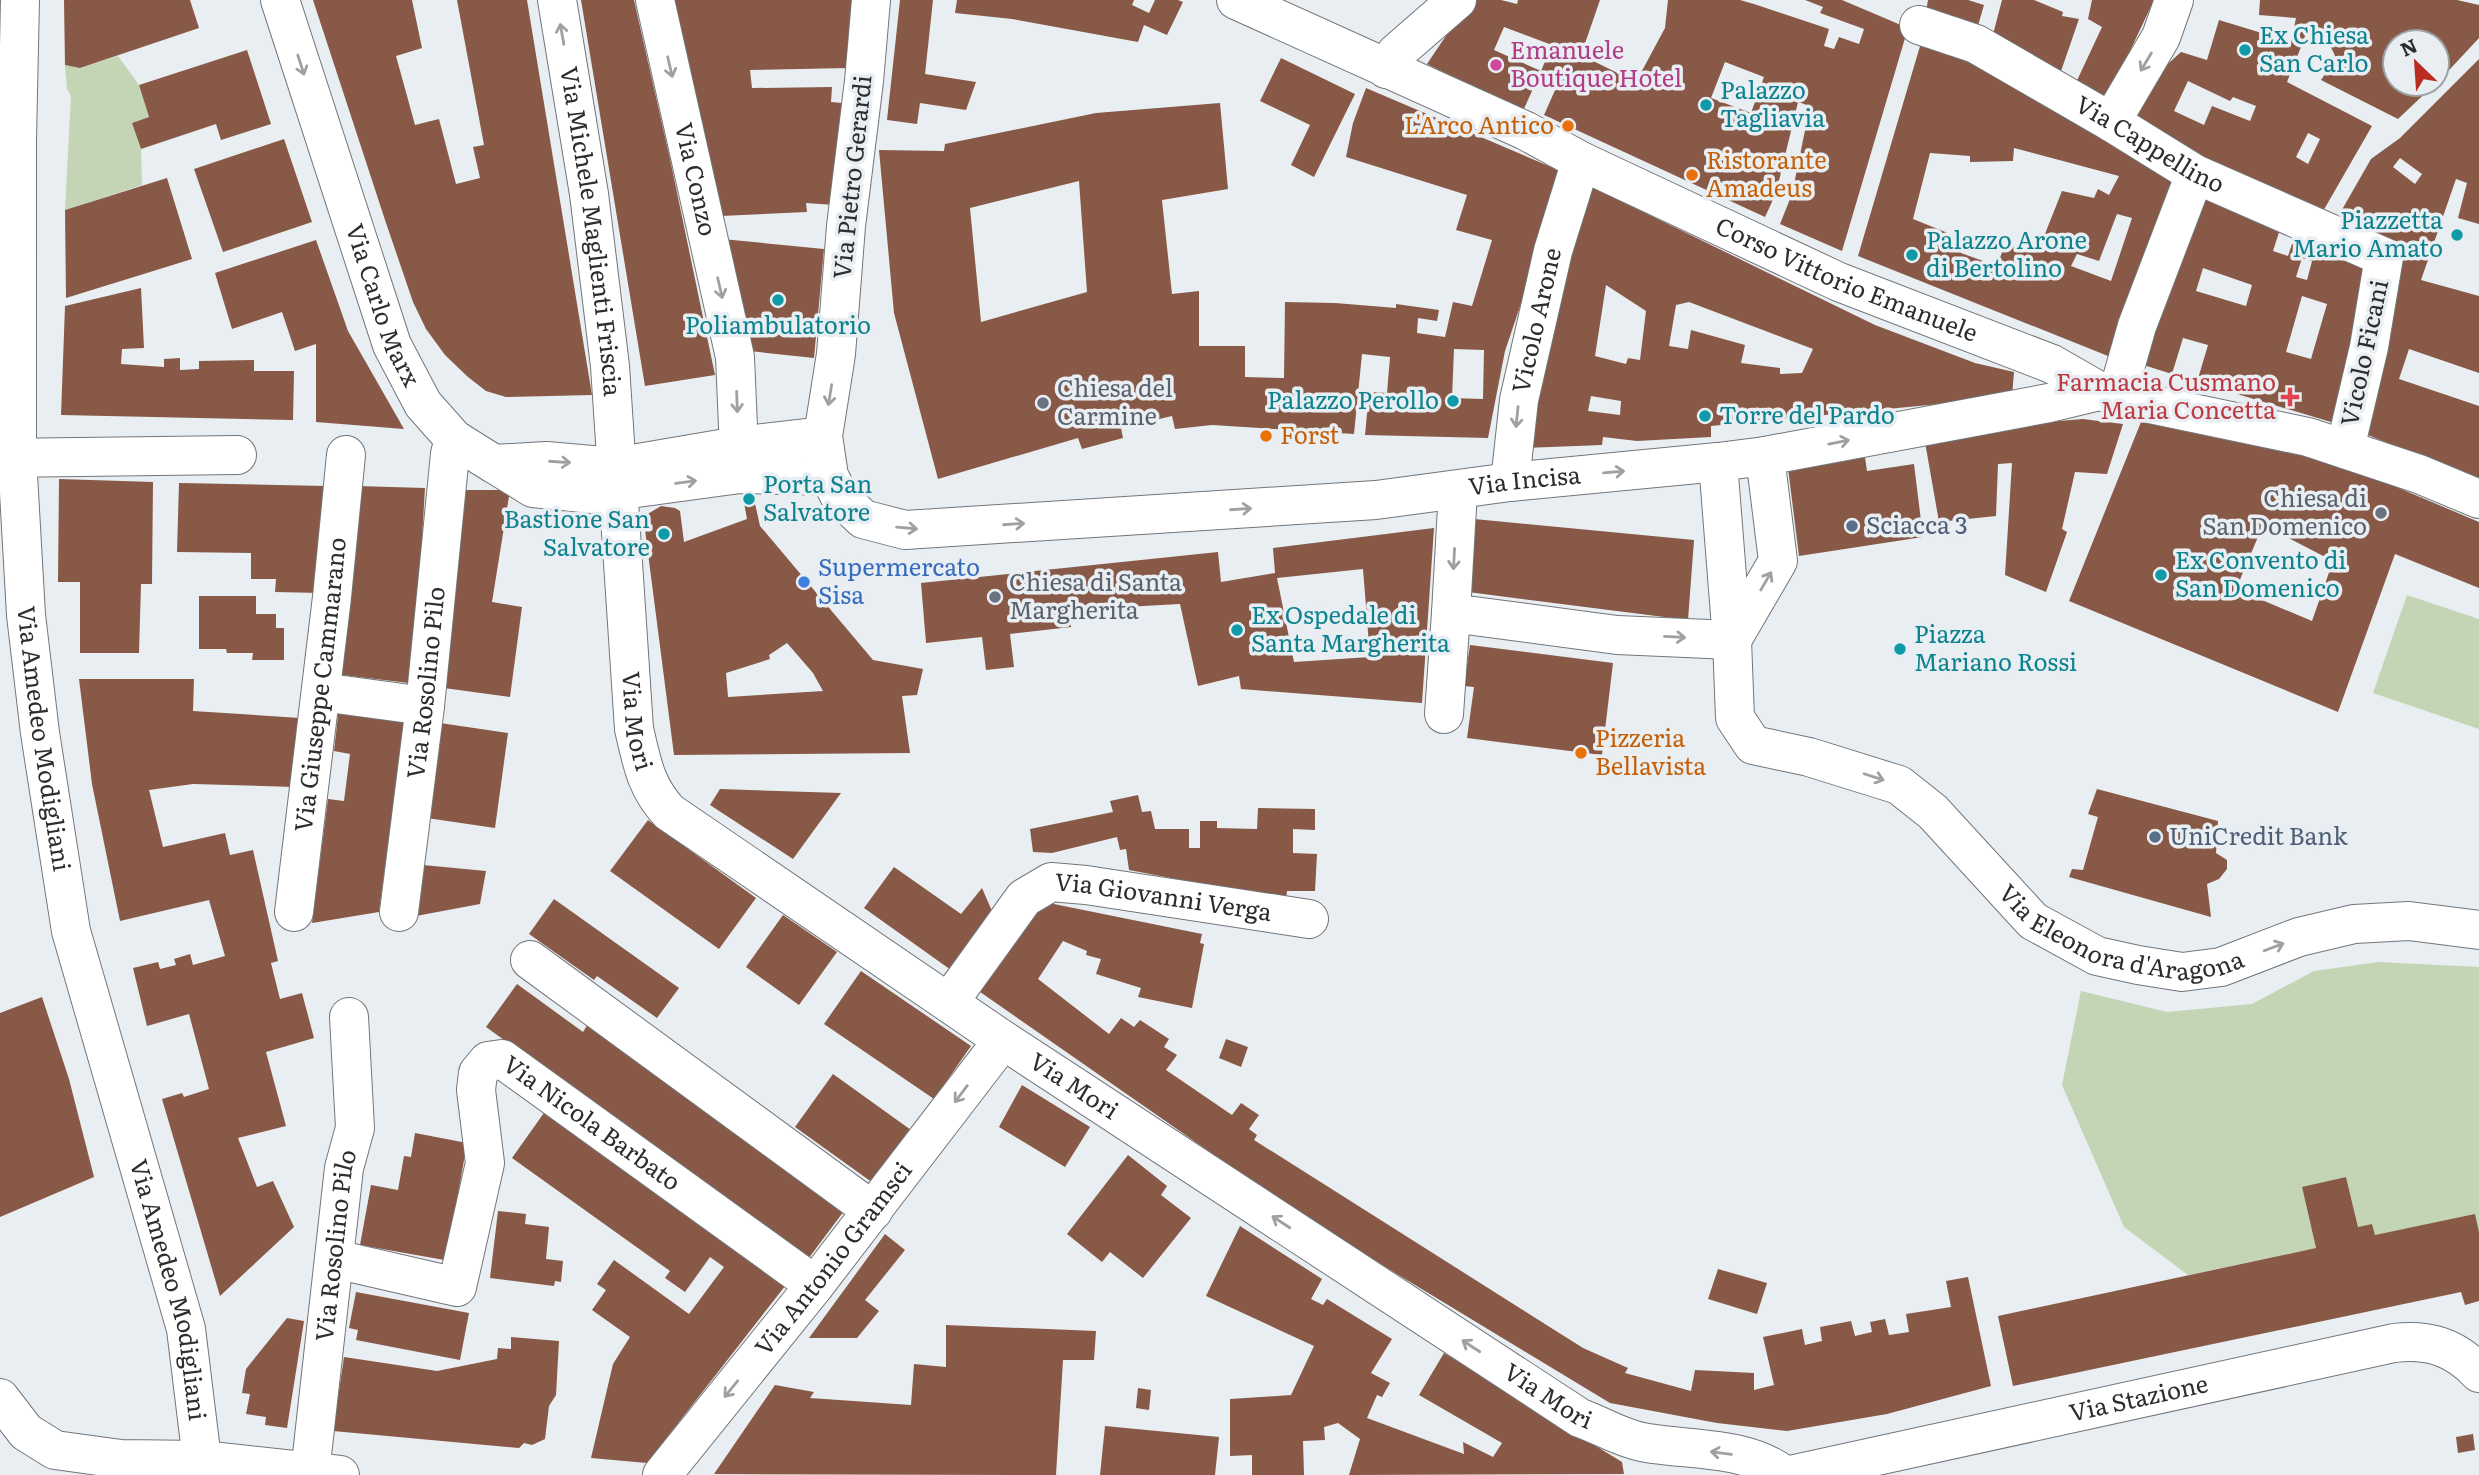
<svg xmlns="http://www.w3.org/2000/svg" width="2479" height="1475" viewBox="0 0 2479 1475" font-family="Literata,serif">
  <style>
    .green { fill: #c3d5b4 }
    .building { fill: #875946; fill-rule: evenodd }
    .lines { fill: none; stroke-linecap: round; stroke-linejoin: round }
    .minor-casing { stroke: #72767a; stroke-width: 40 }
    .minor { stroke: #fff; stroke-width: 38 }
    .oneway { stroke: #a0a0a1 }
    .culture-dot { fill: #0f9aa8; stroke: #e9eef3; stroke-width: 2.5 }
    .hotel-dot { fill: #d1479c; stroke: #e9eef3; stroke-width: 2.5 }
    .food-dot { fill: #e8710a; stroke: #e9eef3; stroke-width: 2.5 }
    .health-dot { fill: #e0444e; stroke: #e9eef3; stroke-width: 2.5 }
    .worship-dot { fill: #6b7280; stroke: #e9eef3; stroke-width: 2.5 }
    .service-dot { fill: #5c6f8a; stroke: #e9eef3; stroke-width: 2.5 }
    .shop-dot { fill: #3f7fe0; stroke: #e9eef3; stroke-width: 2.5 }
    .labels { text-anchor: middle; stroke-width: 7; stroke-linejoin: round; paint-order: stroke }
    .culture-label { font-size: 24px; fill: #0d838f; stroke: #e9eef3; text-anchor: start }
    .hotel-label { font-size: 24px; fill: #b23c85; stroke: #e9eef3; text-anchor: start }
    .food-label { font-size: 24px; fill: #c56008; stroke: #e9eef3; text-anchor: start }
    .street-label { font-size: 24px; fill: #2c2d2f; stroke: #e9eef3 }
    .health-label { font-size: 24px; fill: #be3a42; stroke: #e9eef3; text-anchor: end }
    .worship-label { font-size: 24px; fill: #5b616d; stroke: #e9eef3; text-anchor: start }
    .service-label { font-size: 24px; fill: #4e5e75; stroke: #e9eef3; text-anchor: start }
    .shop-label { font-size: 24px; fill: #366cbe; stroke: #e9eef3; text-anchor: start }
  </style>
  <rect width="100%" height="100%" fill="#e9eef3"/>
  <path class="green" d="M118,56L139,85L149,117L132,123L141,149L142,185L65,210L71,96L67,89L65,65L80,68Z
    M2407,595L2479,619V729L2373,693Z
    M2379,962L2479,967V1232L2475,1215L2375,1235L2372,1224L2358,1227L2346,1177L2302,1188L2316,1248L2188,1275L2124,1227L2062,1085L2081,991L2167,1012L2252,1004L2314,971Z"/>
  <path class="building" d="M64,0H190L199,28L80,68L65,65Z
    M313,0H412L422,48L396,56L415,125L439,119L456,184L480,178L473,147L484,145L457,0H527L592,395L506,397L486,391L468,377L445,355L426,329L413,302L385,220Z
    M581,0H634L670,159L715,375L645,386Z
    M674,0H854L849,68L750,70L752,88L832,87L831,102L842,103L835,205L806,203L807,212L721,216Z
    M900,0H933L925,74L976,82L966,110L920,103L917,124L887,120Z
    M957,0H1134L1132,5L1149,13L1155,0H1178L1183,2L1167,35L1144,25L1138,42L1012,19L955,13Z
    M1470,0H1501L1517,4L1518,0H1600L1581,55L1636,82L1665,28L1668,0H1740L1754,4L1829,29L1824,46L1834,49L1839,37L1859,44L1864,29L1820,13L1823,7L1805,0H1842L1908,28L1842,251L1780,224L1792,194L1810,106L1798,102L1776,193L1765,217L1544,115L1560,79L1541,71L1552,45L1504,27L1494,50L1541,71L1523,111L1427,64ZM1725,62L1764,77L1751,113L1711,98Z
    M1928,0H1968L1984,5L1975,36L1925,17Z
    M2002,0H2034L2063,12L2062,16L2079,19L2059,77L1991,42Z
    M2092,0H2154L2105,104L2073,89L2102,27L2088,19Z
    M2260,0H2457L2479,5V38L2437,83V42H2395V84H2435L2398,119L2321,80L2336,58L2330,45L2307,32L2287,82L2372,126L2318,220L2131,127L2160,71L2181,52L2207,60L2219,20L2291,42L2296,18L2259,15ZM2188,81L2230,101L2233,97L2256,106L2250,121L2212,106L2204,125L2174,111ZM2308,133L2320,139L2308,164L2296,157Z
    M1923,36L2182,176L2123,362L1858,256ZM2014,148L2119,176L2109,195L2098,189L2094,198L2062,191L2041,244L2033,242L2030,252L2005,244L1997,266L1961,253L1965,240L1913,219L1930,153L1970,156V162L2013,161ZM2117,214L2132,218L2111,281L2071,266L2077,254L2099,261Z
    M247,50L271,124L221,140L216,124L141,149L132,123L149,117L139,85Z
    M1281,58L1355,94L1314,177L1291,165L1310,125L1260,101Z
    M2479,59V224L2458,218L2467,183L2456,179L2421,280L2479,296V373L2409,349L2399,379L2479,406V481L2356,430L2397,262L2332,227L2371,159L2400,138ZM2400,158L2422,174L2415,184L2393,167Z
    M1366,88L1565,173L1505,351L1488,438L1365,435L1369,392L1387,393L1390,357L1362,354L1354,434L1212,425L1175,429L1172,416L1121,428L1123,438L1082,449L1078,438L938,479L894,313L879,150L944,151L945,144L1096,113L1220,103L1228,189L1162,200L1172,294L1199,291V346H1245V377L1284,378L1285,302L1335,303L1396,308V304L1439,310L1437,321L1418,318L1417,333L1445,337L1453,302L1472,306L1492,240L1456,230L1467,195L1346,157L1353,123ZM1079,181L1087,292L981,322L970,208ZM1454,349L1484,350L1483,399L1452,398Z
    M284,139L312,222L223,252L194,169Z
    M167,178L192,259L66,298L65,210Z
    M1588,185L1875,325L1975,363L2014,372L2012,397L1711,426V437L1637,441L1603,437L1602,445L1524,448ZM1606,285L1646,311L1640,360L1628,358L1626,364L1595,356ZM1689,302L1813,349L1802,373L1780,374V368L1741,363L1745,345L1691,330L1688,349L1669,346L1676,305ZM1591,396L1621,401L1620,415L1588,411Z
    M2196,193L2281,226L2273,251L2288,256L2296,232L2366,259L2341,425L2197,382L2208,345L2183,338L2172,374L2134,362ZM2302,258L2312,261L2307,280L2296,277ZM2203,268L2252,285L2246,306L2196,291ZM2302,296L2327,304L2311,359L2286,352Z
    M722,239L824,249L814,358L749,351Z
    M316,240L348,331L404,429L316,422V344L295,351L282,312L232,329L215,273Z
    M141,288L144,348L122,349L121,364L164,367V359L180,358V370L199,369V361L254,360V371H294L293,420L61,415L65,306Z
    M2083,419L2123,424L2107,474L2075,472L2062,529L2067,532L2046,592L2005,575L2012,463L1998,464L1996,516L1939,522L1925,442L2047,422Z
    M2141,422L2299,455L2361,472L2479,522V588L2395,554L2338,712L2069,601ZM2263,525L2333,561L2312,621L2236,589Z
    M1865,457L1867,471L1914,464L1923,537L1799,556L1788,468Z
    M59,479L153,482L152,584H141L139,653H80V582H58Z
    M179,483L326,486L321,593L275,592L276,579H251V553L177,552Z
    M357,486L425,488L417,625L409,683L342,675Z
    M461,490H510L492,602L522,607L510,697L444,688Z
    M752,490L760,526L873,660L923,669L917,695L902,696L910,753L674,755L644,522L646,515L661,506L675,508L680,511L684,542L747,519L742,492ZM787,643L813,673L823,691L728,697L726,673L770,659L769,655Z
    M1474,519L1694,540L1688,620L1468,592Z
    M1434,528L1422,703L1241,689L1239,676L1198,686L1180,604L1070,610L1071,627L1010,634L1014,667L986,670L982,637L926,643L921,583L1218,552L1221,582L1275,573L1273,548ZM1363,569L1370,657L1294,662L1277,578Z
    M199,596H256V614H276V628H284V660H252L253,653H227L226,649H199Z
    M1470,645L1613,663L1602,755L1467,738L1474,687L1464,686Z
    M79,679H194L193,711L300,718L294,787L193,784L149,790L163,847L225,833L230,855L253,850L278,961L271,963L280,999L302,993L314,1038L266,1052L286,1126L238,1138L257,1187L273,1181L294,1227L220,1296L162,1099L182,1093L184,1097L209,1089L189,1014L147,1026L133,968L158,962L160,969L176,965L174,959L190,954L193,965L225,956L209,900L120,921L92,784Z
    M339,707L405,716L379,912L312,923L328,799L344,801L350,754L334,751Z
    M440,723L508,733L495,828L427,818Z
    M720,789L841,793L793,859L710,805Z
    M2097,789L2218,821L2216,853L2227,860V869L2219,879L2207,884L2211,917L2069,877L2072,869L2083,870L2098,817L2088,814Z
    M1138,795L1142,812L1151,811L1155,829H1189V848H1200V821H1217V828L1257,829L1258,808L1315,809V830L1293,829V853L1317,854L1315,891H1287L1286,900L1129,870L1126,849L1120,850L1117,837L1052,853L1033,852L1030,829L1113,812L1110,801Z
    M648,820L756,898L719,949L610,871Z
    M423,865L486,871L480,904L416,916Z
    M894,867L961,914L982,888L998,925L958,975L864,908Z
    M554,899L679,988L657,1018L597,976L594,980L529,934Z
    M1039,901L1202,934L1200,943L1204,944L1192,1008L1138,997L1141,988L1096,974L1101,959L1086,955L1087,951L1063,941L1038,979L1109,1034L1121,1018L1134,1027L1140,1020L1169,1039L1164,1047L1177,1055L1166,1070L1232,1115L1241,1103L1259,1115L1249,1129L1257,1135L1254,1140L1583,1348L1628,1368L1625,1373L1691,1391L1695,1370L1754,1373V1390L1774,1385L1763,1337L1802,1329L1805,1345L1822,1341L1820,1327L1851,1321L1855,1336L1872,1332L1870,1322L1885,1319L1889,1335L1909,1332L1906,1314L1951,1307L1946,1281L1968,1277L1991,1386L1887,1414L1787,1431L1717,1423L1610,1403L1306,1219L973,987Z
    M783,915L837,952L799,1005L746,967Z
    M861,971L971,1046L934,1099L824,1024Z
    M517,984L583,1032L588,1024L847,1207L808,1259L486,1027Z
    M42,997L69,1079L94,1177L0,1217V1013Z
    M1226,1039L1248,1047L1241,1067L1219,1058Z
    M833,1074L911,1130L873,1183L795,1127Z
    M1022,1085L1090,1127L1065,1167L999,1127Z
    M546,1110L789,1281L647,1463L591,1458L613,1364L630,1337L592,1310L606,1290L597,1284L614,1260L689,1314L724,1267L710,1257L685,1292L665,1278L670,1271L512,1158Z
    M415,1133L467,1143L451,1234L450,1261L360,1245L371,1185L398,1190L404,1156L411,1157Z
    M1128,1155L1167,1186L1161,1195L1191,1218L1143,1278L1110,1252L1102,1262L1067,1234Z
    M2346,1177L2358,1227L2372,1224L2375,1235L2475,1214L2479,1232V1301L2465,1305L2461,1292L2013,1386L1998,1316L2316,1248L2302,1187Z
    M498,1211L526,1214L525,1224L549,1227L546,1259L563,1261L561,1282L555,1281L554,1286L490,1278Z
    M1240,1226L1322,1279L1311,1299L1323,1305L1327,1299L1392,1339L1371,1373L1390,1383L1382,1397L1377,1395L1367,1418L1464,1454L1463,1442L1493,1457L1502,1443L1419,1395L1444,1353L1622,1462L1624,1474L1349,1475L1360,1439L1338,1423L1324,1427L1325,1440L1303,1441L1304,1475H1252V1455L1230,1456V1399L1291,1395L1314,1346L1206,1296Z
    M885,1234L905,1250L865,1300L879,1311L857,1338H809Z
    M1718,1269L1767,1283L1757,1314L1708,1299Z
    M356,1292L469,1313L460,1360L356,1340L358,1330L349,1328Z
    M287,1318L304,1321L287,1428L265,1425L266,1417L246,1414L250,1394L242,1393L246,1369Z
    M946,1325L1096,1331L1094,1360H1063L1056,1475L714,1474L775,1385L814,1392L810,1398L911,1405L914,1364L946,1367Z
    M511,1337L559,1341L556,1395L549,1406L545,1439L532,1445L524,1443L519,1448L333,1431L344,1357L437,1371L497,1359L498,1348L511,1349Z
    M1138,1388L1151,1390L1149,1410L1136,1408Z
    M1105,1426L1219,1437L1215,1475H1100Z
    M2473,1434L2475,1450L2458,1453L2456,1437Z"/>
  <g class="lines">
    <g class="minor-casing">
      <g id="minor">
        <path id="s1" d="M20,0L17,139V457L26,615L40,733L71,931L186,1329L202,1460L196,1475"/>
        <path id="s2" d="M280,0L392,345L423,404L454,439L494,464L546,461L615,467L738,446L823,436"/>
        <path id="s3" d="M557,0L589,194L610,366L634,729C642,762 645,786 669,812L1003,1040L1580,1418C1600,1425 1621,1438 1642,1442C1688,1451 1745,1445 1784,1475"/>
        <path id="s4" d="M655,0L735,357L740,474"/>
        <path id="s5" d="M871,0L864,81L846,226L836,354L823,436L829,476L840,497L863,519L905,530L1376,500L1510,482L1718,462L1765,456L2049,403L2099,391"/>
        <path id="s6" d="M1236,0L1526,131L1581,161L1839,282L2052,364L2099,391L2140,402L2308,437L2419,474L2479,499"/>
        <path id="s7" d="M1919,25L1976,44L2111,122L2195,174L2384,257L2369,347L2345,449"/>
        <path d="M1386,69L1396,53L1457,0"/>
        <path d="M2111,122L2161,37L2174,0"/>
        <path d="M2117,396L2137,326L2195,174"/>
        <path d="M0,458L237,455"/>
        <path id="s8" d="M1718,462L1732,640L1735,718L1753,745L1809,757L1899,785L1933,812L2033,921L2097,956L2138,965L2182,972L2221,967L2299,937L2354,924L2409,921L2479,930"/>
        <path d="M496,465L533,488L592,494L740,474L829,476"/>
        <path id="s9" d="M1510,482L1519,400L1553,251L1581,161"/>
        <path d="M1458,490L1451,613L1617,635L1732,640"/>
        <path d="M1732,640L1778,561L1765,456"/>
        <path d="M321,692L425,706"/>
        <path d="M1444,714L1451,613"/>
        <path id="s10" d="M294,912L332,597L346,455"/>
        <path id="s11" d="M399,912L425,706L450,454L454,439"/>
        <path d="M530,960L873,1211"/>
        <path id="s12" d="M949,1002L1024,898L1051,882L1086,885L1309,919"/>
        <path id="s13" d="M335,1259L457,1287L485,1163L476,1090L478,1073L488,1061L502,1059L815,1285"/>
        <path d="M0,1398L26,1432L55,1450L121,1459L202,1460L340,1475"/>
        <path id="s14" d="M310,1473L344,1168L355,1128L349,1017"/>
        <path id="s15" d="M662,1475L815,1285L1003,1040"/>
        <path id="s16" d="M1790,1475L2394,1343C2429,1339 2455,1347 2479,1373"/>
      </g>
    </g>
    <use href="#minor" class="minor"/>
  </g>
  <defs><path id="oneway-shaft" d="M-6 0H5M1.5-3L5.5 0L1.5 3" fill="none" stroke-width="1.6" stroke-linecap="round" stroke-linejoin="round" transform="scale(1.75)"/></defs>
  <g class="oneway">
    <use href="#oneway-shaft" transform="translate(562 34) rotate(-100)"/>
    <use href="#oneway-shaft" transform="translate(2146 62) rotate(121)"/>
    <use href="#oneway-shaft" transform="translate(301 65) rotate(72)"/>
    <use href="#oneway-shaft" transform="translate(670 67) rotate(77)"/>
    <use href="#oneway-shaft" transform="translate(720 288) rotate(77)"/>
    <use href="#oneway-shaft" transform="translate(830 395) rotate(99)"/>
    <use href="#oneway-shaft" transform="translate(737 402) rotate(88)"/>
    <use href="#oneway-shaft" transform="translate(1517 417) rotate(96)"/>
    <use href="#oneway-shaft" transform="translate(1839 442) rotate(-11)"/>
    <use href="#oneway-shaft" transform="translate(560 462) rotate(4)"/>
    <use href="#oneway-shaft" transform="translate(1614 472) rotate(-5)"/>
    <use href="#oneway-shaft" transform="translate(686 482) rotate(-8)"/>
    <use href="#oneway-shaft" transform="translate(1241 509) rotate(-4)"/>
    <use href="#oneway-shaft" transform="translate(1014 524) rotate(-4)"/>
    <use href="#oneway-shaft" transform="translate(907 528) rotate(5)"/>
    <use href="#oneway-shaft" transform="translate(1454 559) rotate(93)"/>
    <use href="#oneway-shaft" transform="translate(1766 581) rotate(-60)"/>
    <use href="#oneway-shaft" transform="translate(1675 637) rotate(3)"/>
    <use href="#oneway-shaft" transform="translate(1874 777) rotate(18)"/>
    <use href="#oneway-shaft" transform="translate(2274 947) rotate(-21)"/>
    <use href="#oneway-shaft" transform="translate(961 1094) rotate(127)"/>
    <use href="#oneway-shaft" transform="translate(1281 1222) rotate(-147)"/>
    <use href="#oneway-shaft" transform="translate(1471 1346) rotate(-147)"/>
    <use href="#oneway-shaft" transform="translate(731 1389) rotate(129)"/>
    <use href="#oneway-shaft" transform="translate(1721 1453) rotate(-172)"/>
  </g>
  <g class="culture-dot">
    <circle cx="2245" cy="50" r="7"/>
    <circle cx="1706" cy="105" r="7"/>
    <circle cx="2457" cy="235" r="7"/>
    <circle cx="1912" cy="255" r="7"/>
    <circle cx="778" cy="300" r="7"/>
    <circle cx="1453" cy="401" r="7"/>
    <circle cx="1705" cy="416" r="7"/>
    <circle cx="749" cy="499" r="7"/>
    <circle cx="664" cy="534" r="7"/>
    <circle cx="2161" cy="575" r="7"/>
    <circle cx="1237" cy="630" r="7"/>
    <circle cx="1900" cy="649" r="7"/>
  </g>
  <circle class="hotel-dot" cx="1496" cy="65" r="7"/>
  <g class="food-dot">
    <circle cx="1568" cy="126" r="7"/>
    <circle cx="1692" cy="175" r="7"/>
    <circle cx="1266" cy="436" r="7"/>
    <circle cx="1581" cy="753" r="7"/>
  </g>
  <path class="health-dot" d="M2286.5 386.5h7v7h7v7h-7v7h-7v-7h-7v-7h7z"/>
  <g class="worship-dot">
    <circle cx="1043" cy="403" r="7"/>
    <circle cx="2381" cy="513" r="7"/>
    <circle cx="995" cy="597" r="7"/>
  </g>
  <g class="service-dot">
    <circle cx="1852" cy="526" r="7"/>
    <circle cx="2155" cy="837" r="7"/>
  </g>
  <circle class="shop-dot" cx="804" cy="582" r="7"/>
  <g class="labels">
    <g class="culture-label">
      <text x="2259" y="44">Ex Chiesa<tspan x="2259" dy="28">San Carlo</tspan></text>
      <text x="1720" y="99">Palazzo<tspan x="1720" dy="28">Tagliavia</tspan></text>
      <text x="2443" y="229" text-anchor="end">Piazzetta<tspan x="2443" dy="28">Mario Amato</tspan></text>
      <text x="1926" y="249">Palazzo Arone<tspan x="1926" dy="28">di Bertolino</tspan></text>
      <text x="778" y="334" text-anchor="middle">Poliambulatorio</text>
      <text x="1439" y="409" text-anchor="end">Palazzo Perollo</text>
      <text x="1719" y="424">Torre del Pardo</text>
      <text x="763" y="493">Porta San<tspan x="763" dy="28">Salvatore</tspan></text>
      <text x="650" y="528" text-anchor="end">Bastione San<tspan x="650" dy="28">Salvatore</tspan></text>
      <text x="2175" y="569">Ex Convento di<tspan x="2175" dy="28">San Domenico</tspan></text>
      <text x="1251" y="624">Ex Ospedale di<tspan x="1251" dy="28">Santa Margherita</tspan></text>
      <text x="1914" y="643">Piazza<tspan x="1914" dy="28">Mariano Rossi</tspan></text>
    </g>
    <g class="hotel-label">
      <text x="1510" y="59">Emanuele<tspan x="1510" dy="28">Boutique Hotel</tspan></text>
    </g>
    <g class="food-label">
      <text x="1554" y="134" text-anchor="end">L'Arco Antico</text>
      <text x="1706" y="169">Ristorante<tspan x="1706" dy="28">Amadeus</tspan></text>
      <text x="1280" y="444">Forst</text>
      <text x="1595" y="747">Pizzeria<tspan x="1595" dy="28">Bellavista</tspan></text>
    </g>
    <g class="street-label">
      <text dy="8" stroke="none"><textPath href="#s7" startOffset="261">Via Cappellino</textPath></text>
      <text transform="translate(853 177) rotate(-84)" y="8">Via Pietro Gerardi</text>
      <text dy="8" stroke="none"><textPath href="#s4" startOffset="184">Via Conzo</textPath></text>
      <text dy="8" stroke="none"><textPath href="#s3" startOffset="234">Via Michele Maglienti Friscia</textPath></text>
      <text dy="8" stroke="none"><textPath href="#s6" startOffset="672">Corso Vittorio Emanuele</textPath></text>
      <text dy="8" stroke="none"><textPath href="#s2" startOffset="322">Via Carlo Marx</textPath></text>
      <text dy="8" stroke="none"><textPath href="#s9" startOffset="164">Vicolo Arone</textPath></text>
      <text transform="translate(2365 353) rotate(-78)" y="8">Vicolo Ficani</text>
      <text dy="8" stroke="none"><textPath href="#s5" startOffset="1200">Via Incisa</textPath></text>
      <text dy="8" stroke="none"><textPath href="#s11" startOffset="231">Via Rosolino Pilo</textPath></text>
      <text dy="8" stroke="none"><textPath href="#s10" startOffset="229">Via Giuseppe Cammarano</textPath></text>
      <text dy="8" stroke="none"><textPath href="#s3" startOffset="726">Via Mori</textPath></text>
      <text dy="8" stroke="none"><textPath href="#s1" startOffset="740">Via Amedeo Modigliani</textPath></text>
      <text dy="8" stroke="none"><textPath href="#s12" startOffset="273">Via Giovanni Verga</textPath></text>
      <text dy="8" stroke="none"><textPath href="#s8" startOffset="721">Via Eleonora d'Aragona</textPath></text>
      <text dy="8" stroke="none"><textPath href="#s3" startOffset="1314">Via Mori</textPath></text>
      <text dy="8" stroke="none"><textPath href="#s13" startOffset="483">Via Nicola Barbato</textPath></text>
      <text dy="8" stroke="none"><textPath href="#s14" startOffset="229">Via Rosolino Pilo</textPath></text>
      <text dy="8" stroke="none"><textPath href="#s15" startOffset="276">Via Antonio Gramsci</textPath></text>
      <text dy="8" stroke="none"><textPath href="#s1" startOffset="1307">Via Amedeo Modigliani</textPath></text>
      <text dy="8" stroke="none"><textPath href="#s3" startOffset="1881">Via Mori</textPath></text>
      <text dy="8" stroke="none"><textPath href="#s16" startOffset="357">Via Stazione</textPath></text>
    </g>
    <g class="health-label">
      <text x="2276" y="391">Farmacia Cusmano<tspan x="2276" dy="28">Maria Concetta</tspan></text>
    </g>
    <g class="worship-label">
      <text x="1057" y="397">Chiesa del<tspan x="1057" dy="28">Carmine</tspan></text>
      <text x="2367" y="507" text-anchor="end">Chiesa di<tspan x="2367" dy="28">San Domenico</tspan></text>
      <text x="1009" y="591">Chiesa di Santa<tspan x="1009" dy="28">Margherita</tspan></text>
    </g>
    <g class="service-label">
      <text x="1866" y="534">Sciacca 3</text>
      <text x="2169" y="845">UniCredit Bank</text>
    </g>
    <g class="shop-label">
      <text x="818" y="576">Supermercato<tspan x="818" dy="28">Sisa</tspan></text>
    </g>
  </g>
  <g transform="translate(2416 63) rotate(335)"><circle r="33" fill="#e9eef3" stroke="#9da1a5" stroke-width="2"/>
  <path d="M0-5L12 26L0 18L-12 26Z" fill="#ba2c22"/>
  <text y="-10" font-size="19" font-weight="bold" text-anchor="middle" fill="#2c2d2f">N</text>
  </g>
</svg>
